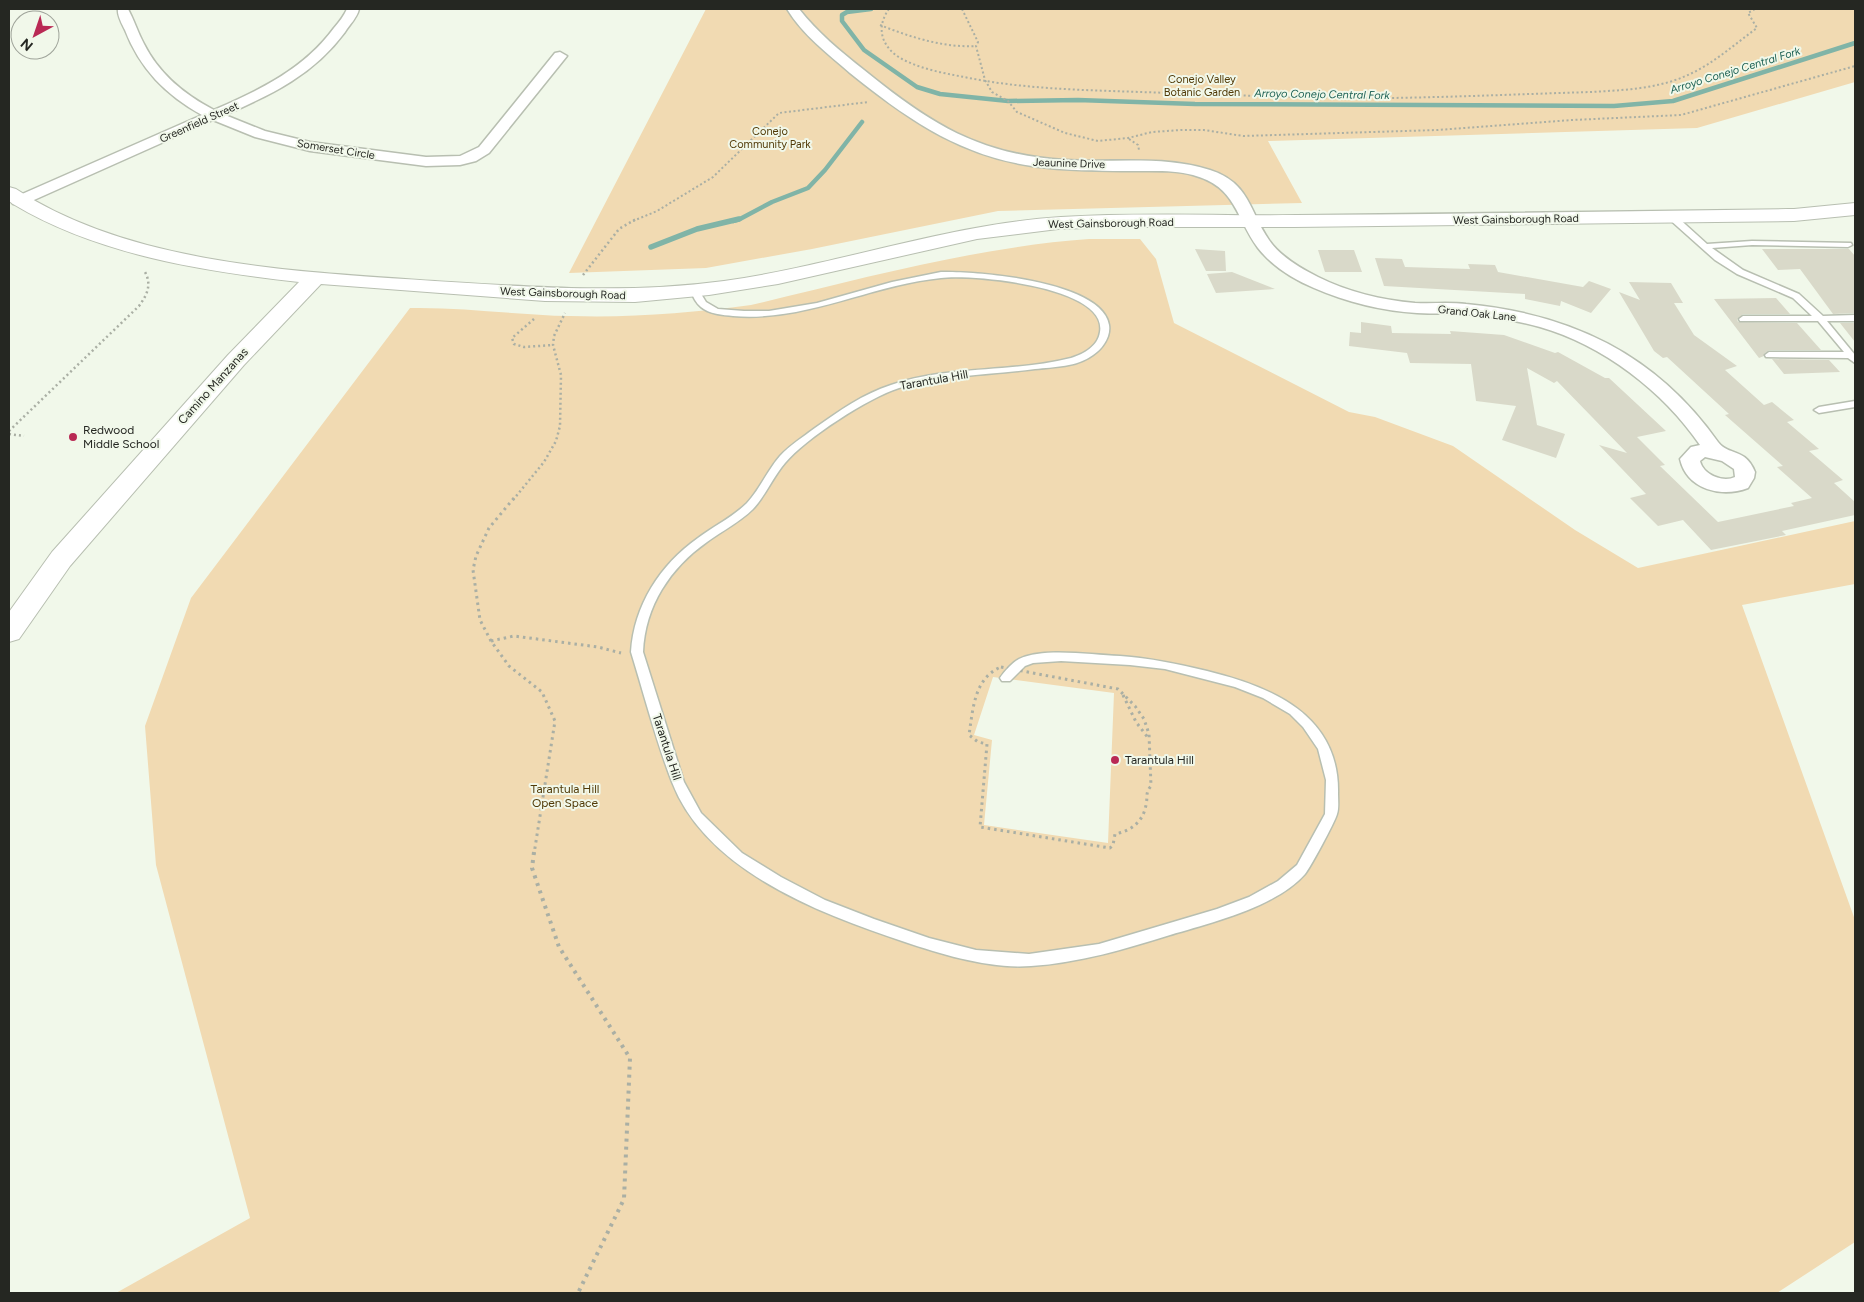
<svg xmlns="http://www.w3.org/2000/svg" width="1864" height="1302" viewBox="0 0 1864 1302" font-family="Figtree,sans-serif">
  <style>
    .green { fill: #f1dab2; fill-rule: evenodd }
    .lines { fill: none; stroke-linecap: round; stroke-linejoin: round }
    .stream-far1 { stroke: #80b4a7; stroke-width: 4.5 }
    .stream { stroke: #80b4a7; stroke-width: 5.5 }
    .building { fill: #d9d9c9 }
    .service-casing { stroke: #b8bfb1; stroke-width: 3 }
    .minor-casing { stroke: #b8bfb1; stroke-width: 3 }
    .tertiary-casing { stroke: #b8bfb1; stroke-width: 2 }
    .path-far3 { stroke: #aaafa4; stroke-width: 2; stroke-dasharray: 2 2.5; stroke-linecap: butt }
    .path-far2 { stroke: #aaafa4; stroke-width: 2.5; stroke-dasharray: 2 3; stroke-linecap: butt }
    .path-far1 { stroke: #aaafa4; stroke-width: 3; stroke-dasharray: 2.5 4; stroke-linecap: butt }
    .path { stroke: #aaafa4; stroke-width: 4; stroke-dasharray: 3 5; stroke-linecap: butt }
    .service { fill: #fff; fill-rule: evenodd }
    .minor { fill: #fff; fill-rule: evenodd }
    .tertiary { fill: #fff; fill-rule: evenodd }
    .poi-dot { fill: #b92954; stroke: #f1f8ea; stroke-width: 2 }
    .labels { text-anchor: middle; stroke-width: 4; stroke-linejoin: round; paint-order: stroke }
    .far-water-label { font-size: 11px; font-style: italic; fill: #1e6255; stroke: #f1f8ea }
    .far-park-label { font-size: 11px; fill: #513a07; stroke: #f1f8ea }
    .far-street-label { font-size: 11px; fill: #252722; stroke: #f1f8ea }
    .street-label { font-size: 12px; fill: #252722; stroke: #f1f8ea }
    .poi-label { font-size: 12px; fill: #252722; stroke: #f1f8ea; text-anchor: start }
    .park-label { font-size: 12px; fill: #513a07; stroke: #f1f8ea }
  </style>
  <rect width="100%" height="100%" fill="#f1f8ea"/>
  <path class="green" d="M706,9H1855V82L1697,128L1268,141L1302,203L998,211L812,249L706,268L569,273Z
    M1089,239H1140L1156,259L1174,323L1349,412L1375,417L1453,446L1575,530L1638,568L1855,521V584L1742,605L1855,920V1242L1777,1293H116L250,1218L156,865L145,726L191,598L410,308C463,307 516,315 570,316C630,318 691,313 751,305C861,279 976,247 1089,239ZM993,677L1114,693L1108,843L984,825L992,740L974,735Z"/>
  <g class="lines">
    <path class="stream-far1" d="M871,9L847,12L842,15V21L864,50L917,87L940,94L1008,101L1078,100L1195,104L1614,106L1673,101L1855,43
      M733,221L740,219L772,202L808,188L825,170L862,122"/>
    <path class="stream" d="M651,247L697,229L739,219"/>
  </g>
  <path class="building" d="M1195,249L1225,251L1226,271H1206Z
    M1762,249H1849L1855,256V313L1833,314L1800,269L1778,270Z
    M1318,250H1354L1362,272H1325Z
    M1375,258L1402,259L1405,267L1470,269L1468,264L1495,265L1498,272L1583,287L1589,281L1611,289L1591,313L1561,301L1560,306L1525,299V294L1384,286Z
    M1232,272L1275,289L1216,293L1207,274Z
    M1629,282L1671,283L1683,303H1674L1694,335L1737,366L1725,370L1764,405L1772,402L1794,420L1787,422L1819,449L1809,451L1843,480L1834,483L1855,502V515L1782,531L1786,535L1711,550L1683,520L1658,526L1630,498L1646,494L1599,445L1627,453L1557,381L1554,383L1527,368L1537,425L1565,434L1556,458L1502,440L1516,406L1476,401L1471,364L1410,363L1407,353L1349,346L1350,332L1361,333V322L1391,326L1392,333L1451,334L1450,331L1504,335L1555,353L1558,352L1605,378H1609L1666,431L1637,437L1665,465L1660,466L1718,522L1794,506L1791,503L1812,498L1777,467L1783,466L1725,415L1729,414L1667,357L1663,358L1654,351L1619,292L1640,300Z
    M1776,298L1790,314H1743L1737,319L1738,322L1797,323L1821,350H1769L1764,354V356L1759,358L1714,299Z
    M1840,323H1855V342Z
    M1772,359L1829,360L1840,372L1784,374Z"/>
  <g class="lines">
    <g class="service-casing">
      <path id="service" d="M1669,215H1675L1707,244L1752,241L1851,243L1852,245L1848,247L1752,245L1712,248L1743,270L1799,294L1823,316L1855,315V321H1827L1855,355V363L1848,358L1766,357L1765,355L1769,352H1844L1818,321H1740L1739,319L1743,316H1812L1793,298L1737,274L1715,260L1669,219Z
        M941,272C976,271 1102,281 1109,325C1111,337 1102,349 1093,355C1077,367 1054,367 1035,369C990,375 943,375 899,388C868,398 806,438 785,463C773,477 766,495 753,509C740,522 722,531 707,542C670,568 645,606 643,652L684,782L701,813L742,853L781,877L825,900L874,919L929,938L976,950L1029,954L1099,944L1217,909L1249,897L1278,881L1297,865L1325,814L1326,780L1318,749L1303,727L1290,714L1263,698L1235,687L1165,669L1130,665L1061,661L1033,663L1025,666L1010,681H1002L1000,678C1005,671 1012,663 1019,659C1043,647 1093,655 1120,656C1150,658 1178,664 1207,671C1272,687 1340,715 1338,794C1338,800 1339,808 1337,814C1335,822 1310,868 1305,874C1276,907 1211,923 1170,935C1125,949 1079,963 1031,966C990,969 944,955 905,942C821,914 706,871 672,782C656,741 644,694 631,652C634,605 660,565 698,538C714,526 733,517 747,503C760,489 767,471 780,456C790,445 803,437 815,428C839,411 863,394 891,385C949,365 1012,373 1071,358C1084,354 1098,346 1100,332C1108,286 971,274 941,278C870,285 806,322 733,316C723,315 709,314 701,307C696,303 693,297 691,291L695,288L698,289L706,302L718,309L744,311H769L817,303L892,282Z
        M1855,401V407L1819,413L1814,410L1819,407Z"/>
    </g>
    <g class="minor-casing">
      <path id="minor" d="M118,9H128C134,20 138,33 144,44C159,74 185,95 214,110C260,90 304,69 334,28C339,22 344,16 347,9H359C357,18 350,24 345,32C314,74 273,94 225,115L265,131L310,142L426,157L460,156L479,147L555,53L560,52L567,56L489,153L476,161L460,165L426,166L310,151L255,137L213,120L25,204H13L11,201L13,198L202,115C166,95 140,69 125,30C122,24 117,15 118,9Z
        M787,9H799C818,33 840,51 864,70C929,123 979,155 1065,160C1112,163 1164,155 1210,170C1250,183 1249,211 1269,240C1281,257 1300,268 1318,277C1348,292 1382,300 1415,303C1432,304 1449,302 1466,304C1571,314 1656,354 1718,442C1728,456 1745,447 1755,472L1754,478L1748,488C1722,498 1687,490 1680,459L1691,447L1700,445C1663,391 1603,345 1540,327C1516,320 1490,317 1466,314C1450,313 1434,314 1417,313C1383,311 1346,302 1314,288C1293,279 1272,266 1258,248C1235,217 1237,187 1193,175C1175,170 1154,171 1135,171C1106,171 1078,171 1049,168C968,161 912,123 850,73C827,53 803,35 787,9ZM1705,457L1722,461L1734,469L1735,477C1722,483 1703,474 1700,461Z"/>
    </g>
    <g class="tertiary-casing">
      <path id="tertiary" d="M9,187L16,189C131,265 301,272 435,281C532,287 627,294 724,281C838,265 947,224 1061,217C1140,212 1218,216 1297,215C1462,214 1628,211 1794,209L1855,203V215L1794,221L1294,227H1117L1058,229L977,239L778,284L709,295L635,302L545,301L321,284L244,365L70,566L19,639L9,642V612L52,552L228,355L299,282C202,271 98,255 13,204L9,201Z"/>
    </g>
    <path class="path-far3" d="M889,9C875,28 882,48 902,59C921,69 943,73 964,77C1022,89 1082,90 1141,92C1224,95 1307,98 1390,98C1457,97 1524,94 1591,92C1624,90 1659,89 1690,74C1714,63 1735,44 1757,28L1748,13L1755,9
      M962,9L978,42L976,46L985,80L992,92L1008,101L1017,112L1065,133L1098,141L1128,138L1152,132L1181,130H1204L1243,136L1437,130L1572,120L1681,115L1855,66
      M880,25C910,37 944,48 976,46
      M1129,139L1138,145L1139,150
      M633,221L657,211L713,177L779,113L868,102"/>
    <path class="path-far2" d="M583,275L619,229L636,219
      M534,319L512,338L514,344L524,347L553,345
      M9,431L139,306C147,295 152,285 145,272
      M9,434L24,436
      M513,500L544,462L556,441L560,426L561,375L553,345L554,336L565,313"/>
    <path class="path-far1" d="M514,498L489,528L476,556L473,570L480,620L491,641L509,666L542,692L555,721L534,854
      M491,641L514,636L598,647L621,653
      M1001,667L1118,689L1135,706L1144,719L1149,734L1151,786C1145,793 1148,796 1146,805C1143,822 1131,831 1115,834L1113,845L1110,848L980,827L987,744L978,742L969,735C973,709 974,678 1001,667Z
      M1123,695L1136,722L1149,739"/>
    <path class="path" d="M534,852L532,868L559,947L630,1058L624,1199L578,1293"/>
    <use href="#service" class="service"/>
    <use href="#minor" class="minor"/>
    <use href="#tertiary" class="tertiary"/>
  </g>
  <g class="poi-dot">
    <circle cx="73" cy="437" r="5"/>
    <circle cx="1115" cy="760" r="5"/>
  </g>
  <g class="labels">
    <g class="far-water-label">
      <text transform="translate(1735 70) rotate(-17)" y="4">Arroyo Conejo Central Fork</text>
      <text transform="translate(1322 94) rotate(1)" y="4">Arroyo Conejo Central Fork</text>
    </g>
    <g class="far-park-label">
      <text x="1202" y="83">Conejo Valley<tspan x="1202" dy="13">Botanic Garden</tspan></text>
      <text x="770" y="135">Conejo<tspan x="770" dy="13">Community Park</tspan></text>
    </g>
    <g class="far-street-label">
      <text transform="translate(199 122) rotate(-24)" y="4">Greenfield Street</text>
      <text transform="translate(336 149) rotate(9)" y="4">Somerset Circle</text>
      <text transform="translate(1069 163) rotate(2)" y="4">Jeaunine Drive</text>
      <text transform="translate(1516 219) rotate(-1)" y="4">West Gainsborough Road</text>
      <text transform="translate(1111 223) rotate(-1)" y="4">West Gainsborough Road</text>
      <text transform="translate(563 293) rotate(2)" y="4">West Gainsborough Road</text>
      <text transform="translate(1477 313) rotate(6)" y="4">Grand Oak Lane</text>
    </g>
    <g class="street-label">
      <text transform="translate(934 380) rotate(-10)" y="4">Tarantula Hill</text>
      <text transform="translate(213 386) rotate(-48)" y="4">Camino Manzanas</text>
      <text transform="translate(667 747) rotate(72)" y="4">Tarantula Hill</text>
    </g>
    <g class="poi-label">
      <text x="83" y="434">Redwood<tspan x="83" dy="14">Middle School</tspan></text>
      <text x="1125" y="764">Tarantula Hill</text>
    </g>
    <g class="park-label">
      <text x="565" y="793">Tarantula Hill<tspan x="565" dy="14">Open Space</tspan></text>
    </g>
  </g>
  <rect width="1864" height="1302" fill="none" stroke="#252722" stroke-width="20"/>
  <g transform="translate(35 35) rotate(220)"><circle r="24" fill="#f1f8ea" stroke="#9fa49a"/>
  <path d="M0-4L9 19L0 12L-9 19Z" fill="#b92954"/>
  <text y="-8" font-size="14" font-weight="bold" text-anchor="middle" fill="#252722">N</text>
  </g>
</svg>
